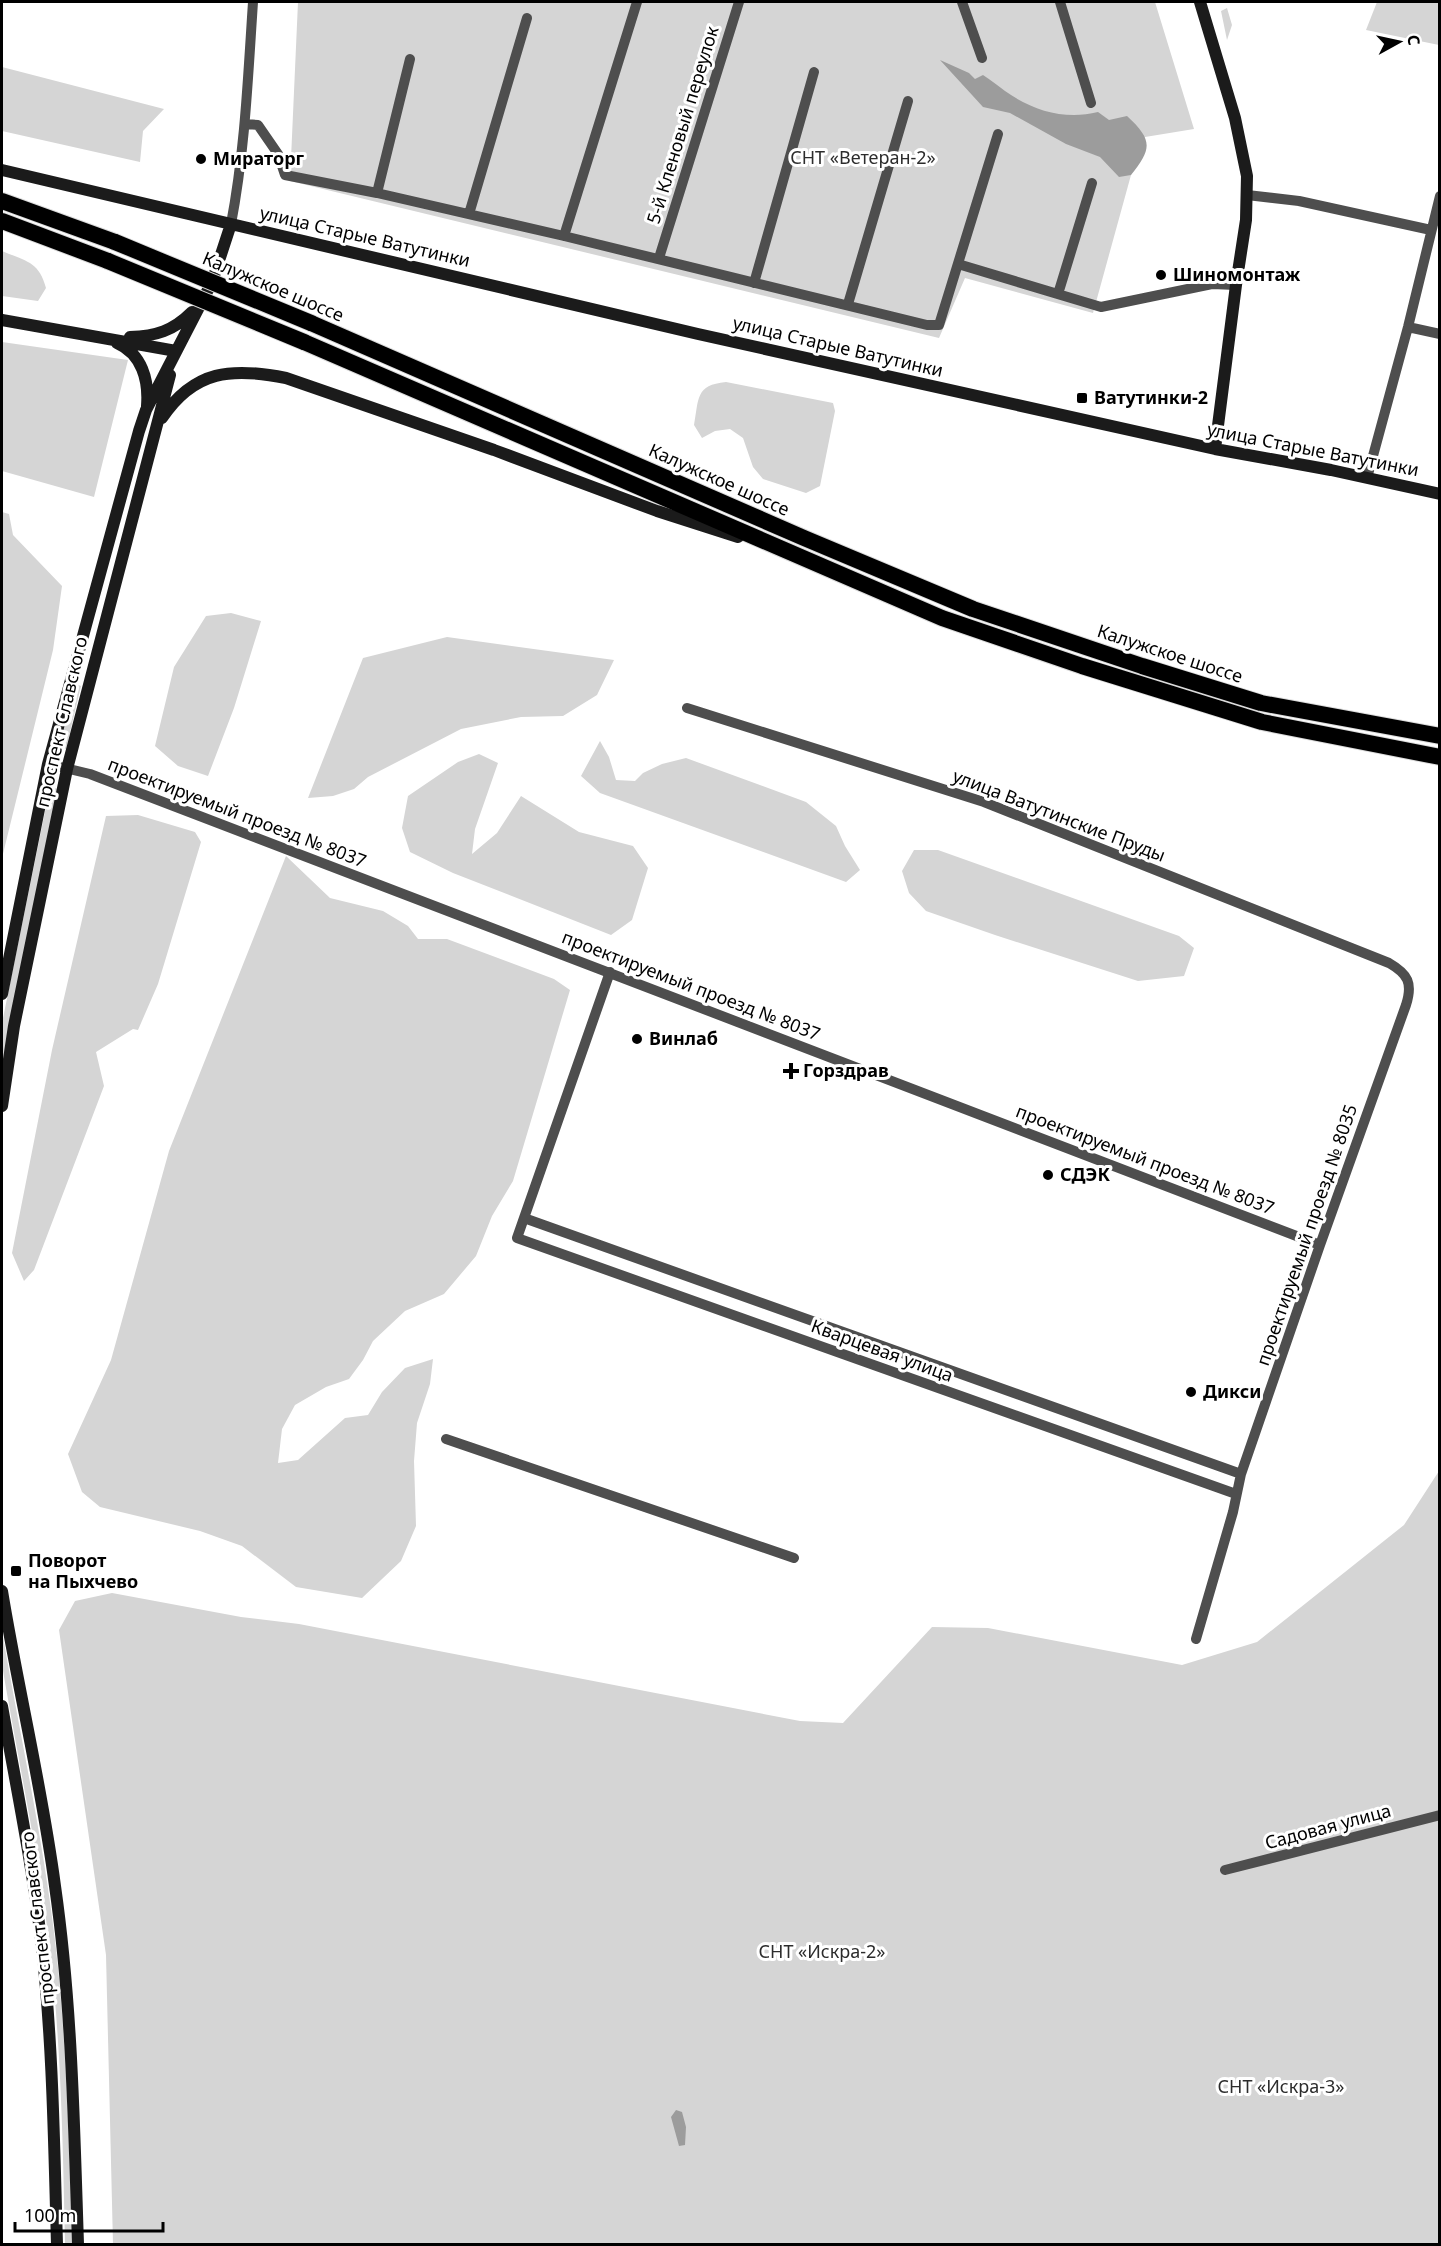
<svg xmlns="http://www.w3.org/2000/svg" width="1441" height="2246" viewBox="0 0 1441 2246" font-family="'Noto Sans',sans-serif">
  <style>
    .green { fill: #d5d5d5 }
    .water { fill: #9c9c9c }
    .lines { fill: none; stroke-linecap: round; stroke-linejoin: round }
    .trunk-casing { stroke: #dbdbdb; stroke-width: 18 }
    .minor { stroke: #4e4e4e; stroke-width: 10 }
    .secondary { stroke: #1b1b1b; stroke-width: 12 }
    .trunk { stroke: #000; stroke-width: 16 }
    .trunk-bridge-casing { stroke: #dbdbdb; stroke-width: 18; stroke-linecap: butt }
    .trunk-bridge { stroke: #000; stroke-width: 16 }
    .poi-dot { fill: #000; stroke: #fff; stroke-width: 2 }
    .labels { text-anchor: middle; stroke-width: 6; stroke-linejoin: round; paint-order: stroke }
    .street-label { font-size: 18px; fill: #000; stroke: #fff }
    .park-label { font-size: 18px; fill: #2c2c2c; stroke: #fff }
    .poi-label { font-size: 18px; font-weight: bold; fill: #000; stroke: #fff; text-anchor: start }
  </style>
  <rect width="100%" height="100%" fill="#fff"/>
  <path class="green" d="M298,2H1155L1194,129L1145,137L1131,175L1093,313L965,278L939,338L290,181Z
    M1377,2H1439V45L1366,30Z
    M1227,8L1232,25L1227,40L1221,11Z
    M2,67L164,109L143,131L140,162L2,131Z
    M2,251C25,261 39,261 46,288L38,301L2,296Z
    M2,342L128,360L94,497L2,471Z
    M726,382L833,403L835,411L820,486L806,493L763,479L753,467L743,438L730,429L715,431L702,438L694,425C699,399 695,385 726,382Z
    M2,512L9,514L13,535L62,586L53,650L2,858Z
    M231,613L261,621L234,708L208,776L178,766L155,746L174,667L206,616Z
    M447,637L614,660L597,695L563,716L521,717L461,729L368,777L354,789L333,796L308,798L363,658Z
    M76,684L81,686L66,749L59,747Z
    M600,741L609,757L616,780L635,781L643,773L662,764L686,758L806,802L836,826L845,846L860,870L846,882L600,793L581,776Z
    M479,754L498,763L475,829L472,854L497,833L521,796L579,832L633,846L648,868L632,920L611,935L453,873L410,852L402,828L408,796L458,762Z
    M50,787L58,789L2,1071V1023Z
    M138,815L195,832L201,842L158,984L138,1030L133,1029L96,1052L104,1086L34,1270L24,1281L12,1253L52,1050L106,816Z
    M914,850H938L1179,936L1194,948L1184,976L1138,981L995,935L926,911L909,893L902,871Z
    M286,856L330,898L383,911L408,926L418,939H447L554,979L570,990L513,1181L492,1216L476,1256L444,1294L405,1311L373,1341L363,1360L349,1379L326,1387L295,1405L282,1429L278,1463L298,1460L345,1418L368,1415L382,1392L405,1368L433,1359L430,1384L417,1423L414,1461L416,1526L401,1561L362,1598L296,1587L242,1546L200,1531L100,1507L82,1492L68,1454L111,1360L169,1151Z
    M1439,1471V2244H113L106,1955L59,1630L75,1601L112,1593L241,1617L299,1624L800,1721L843,1723L932,1627L988,1628L1182,1665L1257,1642L1404,1525Z
    M2,1631C20,1736 44,1842 56,1949C67,2047 69,2146 72,2244H65C63,2146 61,2046 50,1948C38,1853 18,1759 2,1665Z"/>
  <path class="water" d="M940,60L969,73L975,79L983,75C991,80 998,86 1005,91C1033,111 1065,120 1098,112L1109,120L1127,116C1153,140 1152,149 1131,175L1119,177L1100,157L1066,144L1010,113L983,107Z
    M676,2110L682,2112L686,2127L685,2145L679,2146L671,2117Z"/>
  <g class="lines">
    <g class="trunk-casing">
      <path id="trunk" d="M2,201L115,242
        M2,221L108,261
        M311,323L804,538L973,609L1142,666L1261,703L1440,736
        M304,342L942,618L1082,666L1262,722L1440,757"/>
    </g>
    <path class="minor" d="M962,2L982,58
      M1060,2L1091,103
      M245,124L258,125L278,154L285,175L377,193L564,236L927,325H939L998,134
      M377,193L410,59
      M1247,195L1299,201L1431,230
      M469,214L527,18
      M231,224C245,151 248,76 253,2
      M564,236L637,2
      M659,258L739,2
      M958,264L1101,307L1212,284L1236,285
      M754,283L814,72
      M1058,294L1092,183
      M848,304L908,101
      M1408,327L1440,334
      M1367,478L1408,327L1440,196
      M687,708L984,802L1389,963C1408,974 1413,983 1406,1005L1320,1245L1241,1474L1233,1512L1196,1639
      M48,764L90,774L1320,1245
      M610,972L517,1238L1236,1494
      M524,1218L1241,1474
      M446,1439L794,1558
      M1225,1870L1440,1815"/>
    <path class="secondary" d="M1200,2L1235,118L1247,176L1246,220L1236,285L1215,449
      M2,170L698,334L1215,449L1331,470L1440,494
      M2,320L176,351
      M130,337C156,336 173,331 192,312
      M117,343C142,354 149,380 147,406
      M162,418C194,370 232,367 286,378L494,450L657,511L738,537
      M2,994L48,764L139,431L146,410L212,282L231,224
      M2,1106L14,1026L67,769L170,375
      M2,1591C18,1689 42,1787 55,1886C72,2005 74,2125 78,2244
      M2,1706C16,1786 33,1867 42,1948C53,2047 54,2146 57,2244"/>
    <use href="#trunk" class="trunk"/>
    <g class="trunk-bridge-casing">
      <path id="trunk-bridge" d="M115,242L311,323
        M108,261L304,342"/>
    </g>
    <use href="#trunk-bridge" class="trunk-bridge"/>
  </g>
  <g class="poi-dot">
    <circle cx="201" cy="159" r="6"/>
    <circle cx="1161" cy="275" r="6"/>
    <rect x="1076" y="392" width="12" height="12" rx="3"/>
    <circle cx="637" cy="1039" r="6"/>
    <path d="M788 1062h6v6h6v6h-6v6h-6v-6h-6v-6h6z"/>
    <circle cx="1048" cy="1175" r="6"/>
    <circle cx="1191" cy="1392" r="6"/>
    <rect x="10" y="1565" width="12" height="12" rx="3"/>
  </g>
  <g class="labels">
    <g class="street-label">
      <text transform="translate(683 125) rotate(-73)" y="6">5-й Кленовый переулок</text>
      <text transform="translate(365 237) rotate(13)" y="6">улица Старые Ватутинки</text>
      <text transform="translate(273 287) rotate(23)" y="6">Калужское шоссе</text>
      <text transform="translate(838 347) rotate(13)" y="6">улица Старые Ватутинки</text>
      <text transform="translate(1313 450) rotate(11)" y="6">улица Старые Ватутинки</text>
      <text transform="translate(719 480) rotate(24)" y="6">Калужское шоссе</text>
      <text transform="translate(1170 654) rotate(18)" y="6">Калужское шоссе</text>
      <text transform="translate(62 722) rotate(-77)" y="6">проспект Славского</text>
      <text transform="translate(237 813) rotate(21)" y="6">проектируемый проезд № 8037</text>
      <text transform="translate(1059 816) rotate(21)" y="6">улица Ватутинские Пруды</text>
      <text transform="translate(691 986) rotate(21)" y="6">проектируемый проезд № 8037</text>
      <text transform="translate(1145 1160) rotate(21)" y="6">проектируемый проезд № 8037</text>
      <text transform="translate(1307 1235) rotate(-71)" y="6">проектируемый проезд № 8035</text>
      <text transform="translate(882 1351) rotate(20)" y="6">Кварцевая улица</text>
      <text transform="translate(1328 1827) rotate(-15)" y="6">Садовая улица</text>
      <text transform="translate(38 1918) rotate(-97)" y="6">проспект Славского</text>
    </g>
    <g class="park-label">
      <text x="863" y="164">СНТ «Ветеран-2»</text>
      <text x="822" y="1958">СНТ «Искра-2»</text>
      <text x="1281" y="2093">СНТ «Искра-3»</text>
    </g>
    <g class="poi-label">
      <text x="213" y="165">Мираторг</text>
      <text x="1173" y="281">Шиномонтаж</text>
      <text x="1094" y="404">Ватутинки-2</text>
      <text x="649" y="1045">Винлаб</text>
      <text x="803" y="1077">Горздрав</text>
      <text x="1060" y="1181">СДЭК</text>
      <text x="1203" y="1398">Дикси</text>
      <text x="28" y="1567">Поворот<tspan x="28" dy="21">на Пыхчево</tspan></text>
    </g>
  </g>
  <rect width="1441" height="2246" fill="none" stroke="#000000" stroke-width="6"/>
  <g transform="translate(1399 42) rotate(82)" stroke="#ffffff" stroke-width="4.5" paint-order="stroke">
  <path d="M0-4.5L10 22L0 15L-10 22Z" fill="#000000"/>
  <text y="-9" font-size="16" font-weight="bold" text-anchor="middle" fill="#000000">С</text>
  </g>
  <path d="M15 2222v9h148v-9" fill="none" stroke="#000000" stroke-width="3"/>
  <text x="24" y="2222" font-size="18" fill="#000000" stroke="#ffffff" stroke-width="4.5" paint-order="stroke">100 m</text>
</svg>
